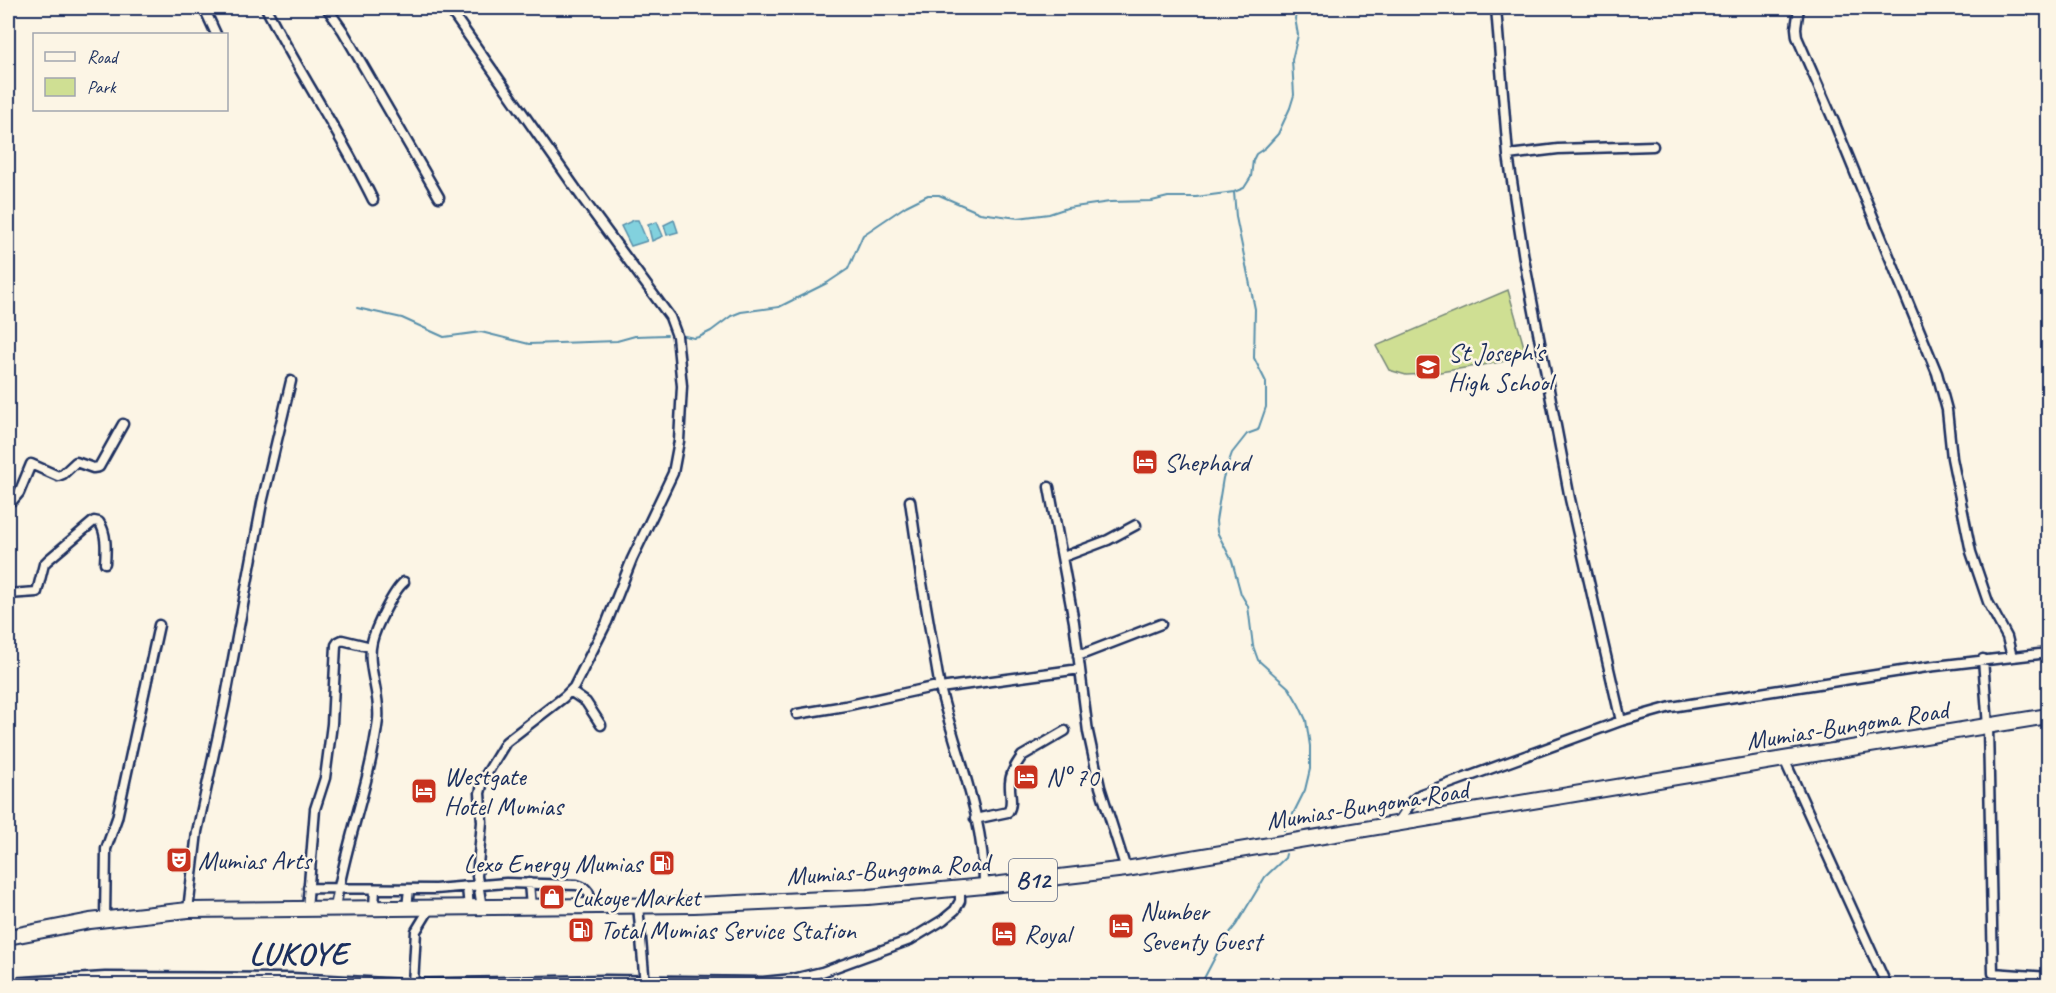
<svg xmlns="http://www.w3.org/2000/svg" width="2056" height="993" viewBox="0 0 2056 993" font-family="Caveat,sans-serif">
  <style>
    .green { fill: #cfdf93; stroke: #758778; stroke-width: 1.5 }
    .water { fill: #82d1de; stroke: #5990ab; stroke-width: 1.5 }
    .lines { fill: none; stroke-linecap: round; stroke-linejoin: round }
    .stream { stroke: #5990ab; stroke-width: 2 }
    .minor-casing { stroke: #1b2f5e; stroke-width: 13 }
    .trunk-casing { stroke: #1b2f5e; stroke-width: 18 }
    .minor { stroke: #fcf5e5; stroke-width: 8 }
    .trunk { stroke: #fcf5e5; stroke-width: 14 }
    .labels { text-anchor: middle; stroke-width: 5; stroke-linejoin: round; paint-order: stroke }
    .shield { fill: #fcf5e5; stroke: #5e6a86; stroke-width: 1.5 }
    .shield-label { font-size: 24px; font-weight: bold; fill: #1b2f5e }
    .poi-label { font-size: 26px; fill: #1b2f5e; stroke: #fcf5e5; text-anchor: start }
    .street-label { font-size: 26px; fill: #1b2f5e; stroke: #fcf5e5 }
    .district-label { font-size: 32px; font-weight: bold; letter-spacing: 1.5px; fill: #1b2f5e; stroke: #fcf5e5 }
  </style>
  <rect width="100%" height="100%" fill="#fcf5e5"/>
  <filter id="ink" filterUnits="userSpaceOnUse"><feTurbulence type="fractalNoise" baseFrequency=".0167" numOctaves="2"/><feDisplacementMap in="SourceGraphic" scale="12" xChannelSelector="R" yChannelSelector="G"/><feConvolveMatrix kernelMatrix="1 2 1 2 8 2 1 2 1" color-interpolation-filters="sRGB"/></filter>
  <g filter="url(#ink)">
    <path class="green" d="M1508,290L1526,354L1501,362L1428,374L1406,375L1389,370L1376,346Z"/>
    <path class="water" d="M634,220H638L647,241L631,246L621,226Z
      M674,220L678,232L667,235L664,225Z
      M657,222L663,236L652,241L648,225Z"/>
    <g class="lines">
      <path class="stream" d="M1234,192L1236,217L1255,309L1254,358L1266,382V407L1258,430L1247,434L1232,453L1223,478L1216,521L1217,532L1232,561L1241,594L1248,606L1253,646L1258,660L1289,688L1299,705L1306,720L1310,746V769L1305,790L1291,818L1286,823L1284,830
        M357,308L402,318L444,337L481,332L529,344L617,341L635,336L667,335
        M680,335L694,338L699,337L711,331L731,316L741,312L779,307L827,283L848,269L863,235L906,206L928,195H939L980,213L1018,218L1049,214L1067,208L1110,202L1152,201L1168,197H1196L1234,192L1244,188L1251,177L1253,160L1256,154L1265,148L1278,134L1290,108L1294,95L1292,60L1298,35L1295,18L1299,8
        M1200,986L1224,940L1236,925L1265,877L1285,858L1286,854"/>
      <g class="minor-casing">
        <path id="minor" d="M204,8L216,34
          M266,8C299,73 341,134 373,200
          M327,8L343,31L439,197
          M449,8L583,199L670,317L677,336L682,386L679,441L673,473L632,559L607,622L574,687L564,697L506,742L484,778L480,793L482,822L477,876L482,908
          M1496,8L1508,155L1524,259L1570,499L1621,721
          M1799,8L1796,28L1797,37L1835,124L1937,373L1947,410L1952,458L1971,552L1988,602L2007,637L2012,657
          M1508,155L1558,149L1653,146
          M1049,487L1074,622L1088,732L1100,787L1126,869
          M8,500H13L19,493L31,464L58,476L63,474L76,462L93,468L99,467L123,424
          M1063,557L1108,540L1136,525
          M8,594L37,592L44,564L48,560L94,521L99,522C107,533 106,550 105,563
          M1078,656L1161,624
          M1983,659L1988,727L1993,973L2048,977
          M570,691L586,702L601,725
          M797,714L845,706L933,687L940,688L921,577L910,501
          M1784,759L1887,986
          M975,819L1008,812C1014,803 1009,793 1010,783C1010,773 1017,763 1022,756L1065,731
          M1397,824L1412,801L1421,794L1621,721L1671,707L1927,667L2048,653
          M529,883L531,907
          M984,886C985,819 956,753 940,688L1080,669
          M467,887L469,908
          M308,888L435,889L506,883L577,885C589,888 590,894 592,906
          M638,905L645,985
          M335,908C345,844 370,784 378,720C381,694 366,667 372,642C375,628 394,590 404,582
          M374,908L375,889
          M407,908L409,889
          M307,909L315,809L325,778L332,724L336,645L338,642L342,640L371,647
          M188,910L197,832L224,707L262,503L291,381
          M105,919L106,849L117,818L159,625
          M8,983L105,977L292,978L404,984L605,980L763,982L793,979L822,972L910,940L943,920L955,910L960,901V889
          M413,984L416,931L430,908"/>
      </g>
      <g class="trunk-casing">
        <path id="trunk" d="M8,937L90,921L188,910L694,905L868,897L984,886L1126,869L1784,759L2048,716"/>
      </g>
      <use href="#minor" class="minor"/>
      <use href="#trunk" class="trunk"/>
    </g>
  </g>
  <defs>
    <g id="school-square" transform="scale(1.35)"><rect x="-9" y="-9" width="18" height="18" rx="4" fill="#c8321e" stroke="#fcf5e5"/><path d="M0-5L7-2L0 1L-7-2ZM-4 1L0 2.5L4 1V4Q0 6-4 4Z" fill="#fff"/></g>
    <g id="hotel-square" transform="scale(1.35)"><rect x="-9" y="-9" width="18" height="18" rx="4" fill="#c8321e" stroke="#fcf5e5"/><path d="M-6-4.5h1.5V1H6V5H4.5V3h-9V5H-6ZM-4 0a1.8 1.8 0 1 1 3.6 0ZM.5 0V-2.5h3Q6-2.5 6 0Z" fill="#fff"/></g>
    <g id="theatre-square" transform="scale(1.35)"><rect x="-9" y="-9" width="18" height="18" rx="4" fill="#c8321e" stroke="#fcf5e5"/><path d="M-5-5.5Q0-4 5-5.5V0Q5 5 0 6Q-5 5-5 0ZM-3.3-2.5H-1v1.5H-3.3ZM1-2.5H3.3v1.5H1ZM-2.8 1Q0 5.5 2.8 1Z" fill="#fff"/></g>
    <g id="fuel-square" transform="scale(1.35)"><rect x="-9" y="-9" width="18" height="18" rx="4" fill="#c8321e" stroke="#fcf5e5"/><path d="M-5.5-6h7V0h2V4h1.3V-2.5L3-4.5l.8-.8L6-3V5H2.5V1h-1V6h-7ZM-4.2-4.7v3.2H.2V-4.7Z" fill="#fff"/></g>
    <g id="shop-square" transform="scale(1.35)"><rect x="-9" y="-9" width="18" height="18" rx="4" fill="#c8321e" stroke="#fcf5e5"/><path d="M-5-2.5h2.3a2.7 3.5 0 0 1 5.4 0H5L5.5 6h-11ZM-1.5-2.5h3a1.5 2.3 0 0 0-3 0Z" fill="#fff"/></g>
  </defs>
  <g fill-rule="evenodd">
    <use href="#school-square" x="1428" y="367"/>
    <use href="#hotel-square" x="1145" y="462"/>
    <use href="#hotel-square" x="1026" y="777"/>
    <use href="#hotel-square" x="424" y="791"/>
    <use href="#theatre-square" x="179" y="860"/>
    <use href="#fuel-square" x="662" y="863"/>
    <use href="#shop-square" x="552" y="897"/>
    <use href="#hotel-square" x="1121" y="926"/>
    <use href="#fuel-square" x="581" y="930"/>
    <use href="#hotel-square" x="1004" y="934"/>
  </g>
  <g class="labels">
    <rect class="shield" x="1009" y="859" width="48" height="42" rx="4.5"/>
    <g class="shield-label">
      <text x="1033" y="888">B12</text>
    </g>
    <g class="poi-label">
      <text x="1448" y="361">St Joseph's<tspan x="1448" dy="30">High School</tspan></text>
      <text x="1164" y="471">Shephard</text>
      <text x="444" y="785">Westgate<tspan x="444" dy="30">Hotel Mumias</tspan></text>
      <text x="1046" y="786">N° 70</text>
      <text x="198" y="869">Mumias Arts</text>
      <text x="642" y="872" text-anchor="end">Lexo Energy Mumias</text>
      <text x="572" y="906">Lukoye Market</text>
      <text x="1140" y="920">Number<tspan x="1140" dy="30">Seventy Guest</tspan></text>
      <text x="600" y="939">Total Mumias Service Station</text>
      <text x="1024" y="943">Royal</text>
    </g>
    <g class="street-label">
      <text transform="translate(1847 725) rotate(-9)" y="9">Mumias-Bungoma Road</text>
      <text transform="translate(1367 805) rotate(-9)" y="9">Mumias-Bungoma Road</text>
      <text transform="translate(888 869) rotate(-4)" y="9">Mumias-Bungoma Road</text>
    </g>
    <g class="district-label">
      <text x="299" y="964">LUKOYE</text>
    </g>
  </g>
  <rect width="2056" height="993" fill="none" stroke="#fcf5e5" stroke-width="30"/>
  <rect x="15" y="15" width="2026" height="963" fill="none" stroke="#1b2f5e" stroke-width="2" filter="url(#ink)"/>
  <rect x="33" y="33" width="195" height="78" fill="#fcf5e5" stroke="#a2a6af" stroke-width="1.5"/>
  <rect x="45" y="52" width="30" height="9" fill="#fcf5e5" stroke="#a2a6af" stroke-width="1.5"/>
  <text x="87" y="63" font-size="18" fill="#1b2f5e">Road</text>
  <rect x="45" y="78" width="30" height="18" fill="#cfdf93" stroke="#a2a6af" stroke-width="1.5"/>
  <text x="87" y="93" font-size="18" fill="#1b2f5e">Park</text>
</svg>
